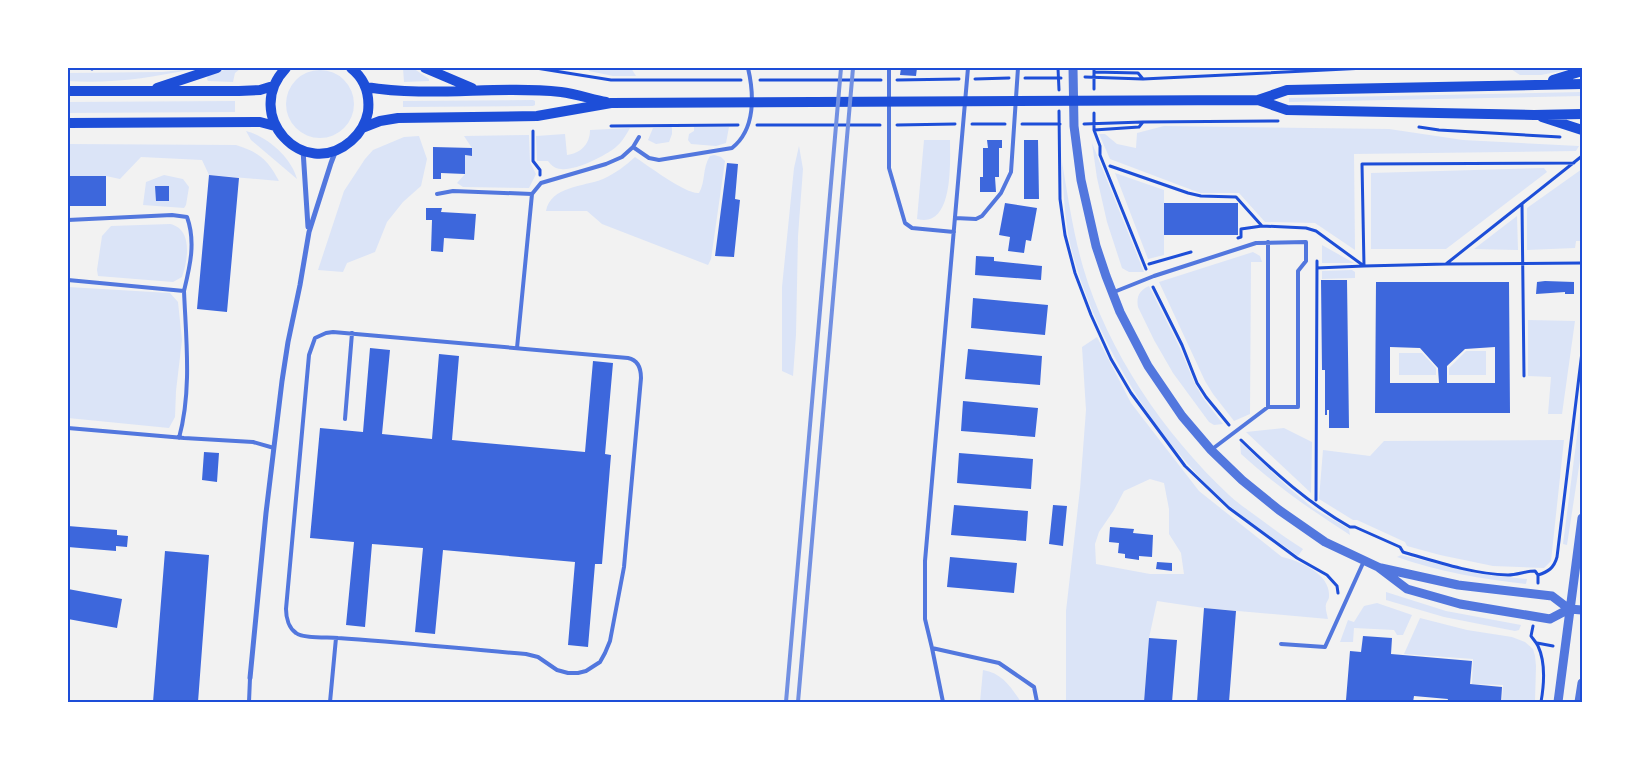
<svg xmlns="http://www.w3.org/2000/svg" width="1650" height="770" viewBox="0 0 1650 770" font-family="'Roboto Serif',serif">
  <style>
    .green { fill: #dbe4f7; fill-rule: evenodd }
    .building { fill: #3d67dc; fill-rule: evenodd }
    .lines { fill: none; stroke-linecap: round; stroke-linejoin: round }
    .path { stroke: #1d4ed8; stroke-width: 3 }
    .service { stroke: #5277de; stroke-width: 4 }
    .minor { stroke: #5277de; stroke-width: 5 }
    .tertiary { stroke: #5277de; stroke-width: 9 }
    .secondary { stroke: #1d4ed8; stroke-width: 10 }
    .rail { stroke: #7290e2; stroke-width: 4 }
    .neatline { fill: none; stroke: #1d4ed8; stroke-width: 2 }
  </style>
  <rect width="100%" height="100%" fill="#f2f2f2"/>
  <path class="green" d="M230,68H241L235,73L233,82L208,81L207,79L208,76Z
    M403,68H413L429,79V81L404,82Z
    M588,68H631L636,76H613L589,71Z
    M1577,68L1541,75H1520L1511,69Z
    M192,69C151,78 109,84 68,81V73L162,72Z
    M286 104a34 34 0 1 1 68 0a34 34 0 1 1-68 0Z
    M1582,92V96L1289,102V98Z
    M533,100L535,101V105L533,106L403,107V101Z
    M235,101V112L68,113V102Z
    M1164,126L1389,129L1463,140L1579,146L1576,151L1354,154L1355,250L1315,223L1265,222L1239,193H1200L1110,159L1099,134H1105L1117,144L1136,148L1137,133Z
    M672,127V134L669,142L656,144L648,140L653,128Z
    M694,127H729L726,143L716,146L691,144L688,140L689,134L694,131Z
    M630,128C626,135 622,142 616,147C605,156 575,171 561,169C555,169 551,165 548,161H537L536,136L565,134L567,155C581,153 590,144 590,130Z
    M246,131C267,136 292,158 297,179L251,140Z
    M529,135L530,162L536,174L529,188L463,187L457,183L465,174V155L471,156L472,148L464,136Z
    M419,136L427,159L421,186L403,202L387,222L375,252L347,263L343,272L318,270L344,191L365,159L373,150L404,137Z
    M924,140H950C950,162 954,229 917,219Z
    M1092,143L1144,272H1129L1122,268L1107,222L1097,178Z
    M68,144L236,145C259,152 268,160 279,181L209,175L202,160L141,157L120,179L106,176H68Z
    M799,146L803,169L798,236L796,335L793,376L782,371V287L794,168Z
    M714,155L721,157L725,161L711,259L708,265L602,224L587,211H546C551,186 583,187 603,179C616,173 625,166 635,157C647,165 687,195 699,193C706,181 702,168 710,156Z
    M1062,162C1068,197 1073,232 1083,267C1108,352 1164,434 1229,495C1237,503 1247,509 1256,516C1271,527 1287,539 1303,549L1298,556C1274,538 1248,522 1225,502C1167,449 1123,382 1092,310C1082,285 1073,260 1068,234C1064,210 1063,186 1062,162Z
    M1544,168L1547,172L1446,249H1371V173Z
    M1582,169V241H1576L1575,248L1527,250V208Z
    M1115,173L1164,190V255L1148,259Z
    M164,175L183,179L189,187L186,205L184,208L143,205L146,182Z
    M1517,216L1518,250L1474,249Z
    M170,224C193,229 188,260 182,277L173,282L98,276L97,270L102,236L111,226Z
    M1322,245L1354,263H1322Z
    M1253,252L1260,256L1262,262H1251L1250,414L1234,421L1213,394L1205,381L1159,282Z
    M1352,270L1355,272V278L1322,279V271Z
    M1149,286L1179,346L1195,384L1203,398L1223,424L1214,425L1209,422L1173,373L1154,340L1138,307C1136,296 1140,290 1149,286Z
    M68,287L170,293L178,302L182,340L176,391L175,417L169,428L68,418Z
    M1528,320L1575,321L1562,414H1548L1551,377L1528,376Z
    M1097,337L1131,403L1199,491L1282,557C1300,561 1331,574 1329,597C1329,599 1327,601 1326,604C1325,609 1327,614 1328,619L1204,608L1157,601L1149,638L1144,702H1066V611L1080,489L1086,410L1082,347ZM1150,479L1164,483L1169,509V534L1181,553L1184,574H1150L1096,564L1095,544L1099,532L1114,510L1124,491Z
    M1466,351H1486V375H1449V368Z
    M1399,353H1422L1436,368V375H1399Z
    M1582,397V447L1567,545L1563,544Z
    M1284,428L1312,442L1311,493L1246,432Z
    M1564,440L1551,561L1544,568L1493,566L1440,555L1407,546L1405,542L1357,520H1353L1319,499L1323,450L1370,456L1384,441Z
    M1240,442L1289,488L1313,508L1349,529L1350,535C1311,510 1275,485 1241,454Z
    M1401,555L1480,574L1527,579L1526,584C1482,579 1439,572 1397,557Z
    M1386,592L1446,611L1521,625L1519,630L1515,631L1444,617L1386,600Z
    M1377,603L1412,615L1403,635H1397L1394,630L1354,628L1353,642H1340L1348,620L1354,622L1364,606Z
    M1420,618L1467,630L1512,637L1525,642L1533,649L1535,656L1536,666L1535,702H1502L1503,685L1472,684L1473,659L1404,654Z
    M983,670C1002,673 1011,687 1021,702H980Z"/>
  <path class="building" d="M901,68H917L916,76L900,75Z
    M987,140H1002V148H999V177H995L996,192H980V177H983V148H988Z
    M1024,140H1038L1039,199H1024Z
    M433,147L472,148V156L465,155V174L441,173V179H433Z
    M727,163L738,164L735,199L740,200L734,257L715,256Z
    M209,175L239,178L227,312L197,309Z
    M68,176H106V206H68Z
    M155,186H169V201H156Z
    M1005,203L1037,208L1031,241L1026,240L1024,253L1008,251L1010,237L999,235Z
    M1164,203H1238V235H1164Z
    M426,208H442L441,212L476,214L474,240L444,238L443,252L431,251L432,220H426Z
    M976,256L994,257V261L1042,266L1041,280L975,275Z
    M1321,280H1347L1349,428H1329V410H1327V415H1325V370H1322Z
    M1545,281L1574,282V294H1565V292L1536,294L1537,282Z
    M1376,282H1509L1510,413H1375ZM1390,347L1420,348L1438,368L1439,383H1390ZM1495,347V383H1447V366L1465,349Z
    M973,298L1048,305L1045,335L971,328Z
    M370,348L390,350L382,434L432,439L439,354L459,356L452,440L585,452L593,361L613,363L605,454L611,455L602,564H595L588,647L568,645L575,562L443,550L435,634L415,632L423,548L372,544L365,627L346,625L354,542L310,538L320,428L363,432Z
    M968,349L1042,356L1040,385L965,379Z
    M963,401L1038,408L1035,437L961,431Z
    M204,452L219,453L217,482L202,480Z
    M959,453L1033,459L1031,489L957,483Z
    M954,505L1028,511L1026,541L951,535Z
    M1053,505L1067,506L1063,546L1049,544Z
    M68,526L117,530V535L128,536L127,547L116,546V551L68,547Z
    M1110,527L1134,529L1133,533L1153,535L1152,557L1139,556V560L1125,558V554L1118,553L1119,543L1109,542Z
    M165,551L209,555L198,702H153Z
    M950,557L1017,563L1014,593L947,587Z
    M1157,562L1172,563V571L1156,569Z
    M68,589L122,599L117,628L68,619Z
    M1204,608L1236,611L1229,702H1197Z
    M1363,636L1392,638L1391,654L1472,661L1470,684L1502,687L1501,702H1447L1448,699L1414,696L1413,702H1370L1346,700L1350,651L1361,652Z
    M1149,638L1177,640L1172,702H1144Z"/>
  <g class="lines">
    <path class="path" d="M536,68L611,80H741
      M1058,68L1059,90
      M1094,68V89
      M92,69V68
      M1094,72L1138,73L1143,79
      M1085,77L1143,79L1366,68
      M1025,78H1061
      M975,79L1009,78
      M760,80H881
      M897,80L959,79
      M1059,111L1060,199L1065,235L1075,273L1091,315L1111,359L1131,393L1185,466L1229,508L1297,558L1327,575L1337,586L1338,593
      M1094,113V130L1100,146V155L1146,269
      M972,124H1005
      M1022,124H1060
      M1084,124L1143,122
      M757,125H880
      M897,125L955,124
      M611,126L738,125
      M1419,127L1439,130L1560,137
      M1094,130L1139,127L1143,122L1278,121
      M533,131V161L540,170V175
      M1110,166L1188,193L1201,196L1236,197L1262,226L1306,228L1316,231L1364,266L1446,264L1582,156
      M1522,204L1524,376
      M1238,238L1241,237V229L1262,226
      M1149,264L1191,252
      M1446,264L1582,263
      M1317,268L1364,266L1362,164L1574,163
      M1153,287L1182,345L1197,383L1206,397L1229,425
      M1241,440C1275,473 1308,503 1350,527H1355L1400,547L1403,552C1437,562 1473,574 1508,575C1517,575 1526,571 1535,571L1538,575V583
      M1316,500L1317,261
      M1538,575C1548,572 1554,568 1557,557L1582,352
      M1533,626L1531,636C1533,639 1536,642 1538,646C1546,663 1544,685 1541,702
      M1537,643L1553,646"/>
    <path class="service" d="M889,68V168L905,223L912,228L954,232
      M633,147L649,158L659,160L732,148C756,129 754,94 748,68
      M437,194L453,191L532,194
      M955,218L976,219L982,216L1001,193L1011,172L1018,68
      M68,220L172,215L187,217C196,242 190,266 184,291
      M68,280L184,291C186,339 192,391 179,438
      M1114,292L1154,276L1256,243L1306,242V261L1298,271V407H1268L1211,450
      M333,332L628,358C638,360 641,368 641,378L624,567L610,641L605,653L600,662L586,671L578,673H568L557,670L538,657L526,654C463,649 401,642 338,638C328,637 304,639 296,633C289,628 286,618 286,609L309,355L315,338L326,333Z
      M517,348L532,194L541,183L606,164L622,157L633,147L639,137
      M1268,407V242
      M345,419L352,333
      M68,428L184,438L253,442L274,448
      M1281,644L1325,647L1364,561
      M932,648L999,663L1034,687L1037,702
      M249,702L250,678
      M330,702L336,638
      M943,702L932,648L925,619V561L968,68"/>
    <path class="minor" d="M303,150L308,227
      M250,678L266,513L282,381L288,342L300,285L309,232L331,163L336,150"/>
    <path class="tertiary" d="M1073,68L1074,126L1081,180L1096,246L1106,276L1120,312L1148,366L1182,416L1211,450L1242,480L1279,510L1325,542L1378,567L1407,589L1460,604L1550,619L1569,609L1582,610
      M1381,568L1458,585L1552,596L1569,609
      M1558,702L1582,518
      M1579,702L1582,683"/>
    <path class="secondary" d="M286,68C241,115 304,182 351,141C359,134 366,123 368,112C370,94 365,79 351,68
      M425,68L472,88
      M1553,80L1582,71
      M366,87C430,98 496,85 561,92C576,94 591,99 606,102
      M157,88L217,68
      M68,91H239L260,90L273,86
      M1258,100L1287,90L1582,84
      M1542,117L1582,130
      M68,123L260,122L275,126
      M362,128L380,121L398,118L537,116L611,103L1258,100L1287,110L1534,115L1582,114"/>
    <path class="rail" d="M786,702L841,68
      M798,702L853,68"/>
  </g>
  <rect width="1650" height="770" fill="none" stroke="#ffffff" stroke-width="138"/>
  <rect x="69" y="69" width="1512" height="632" class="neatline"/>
</svg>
